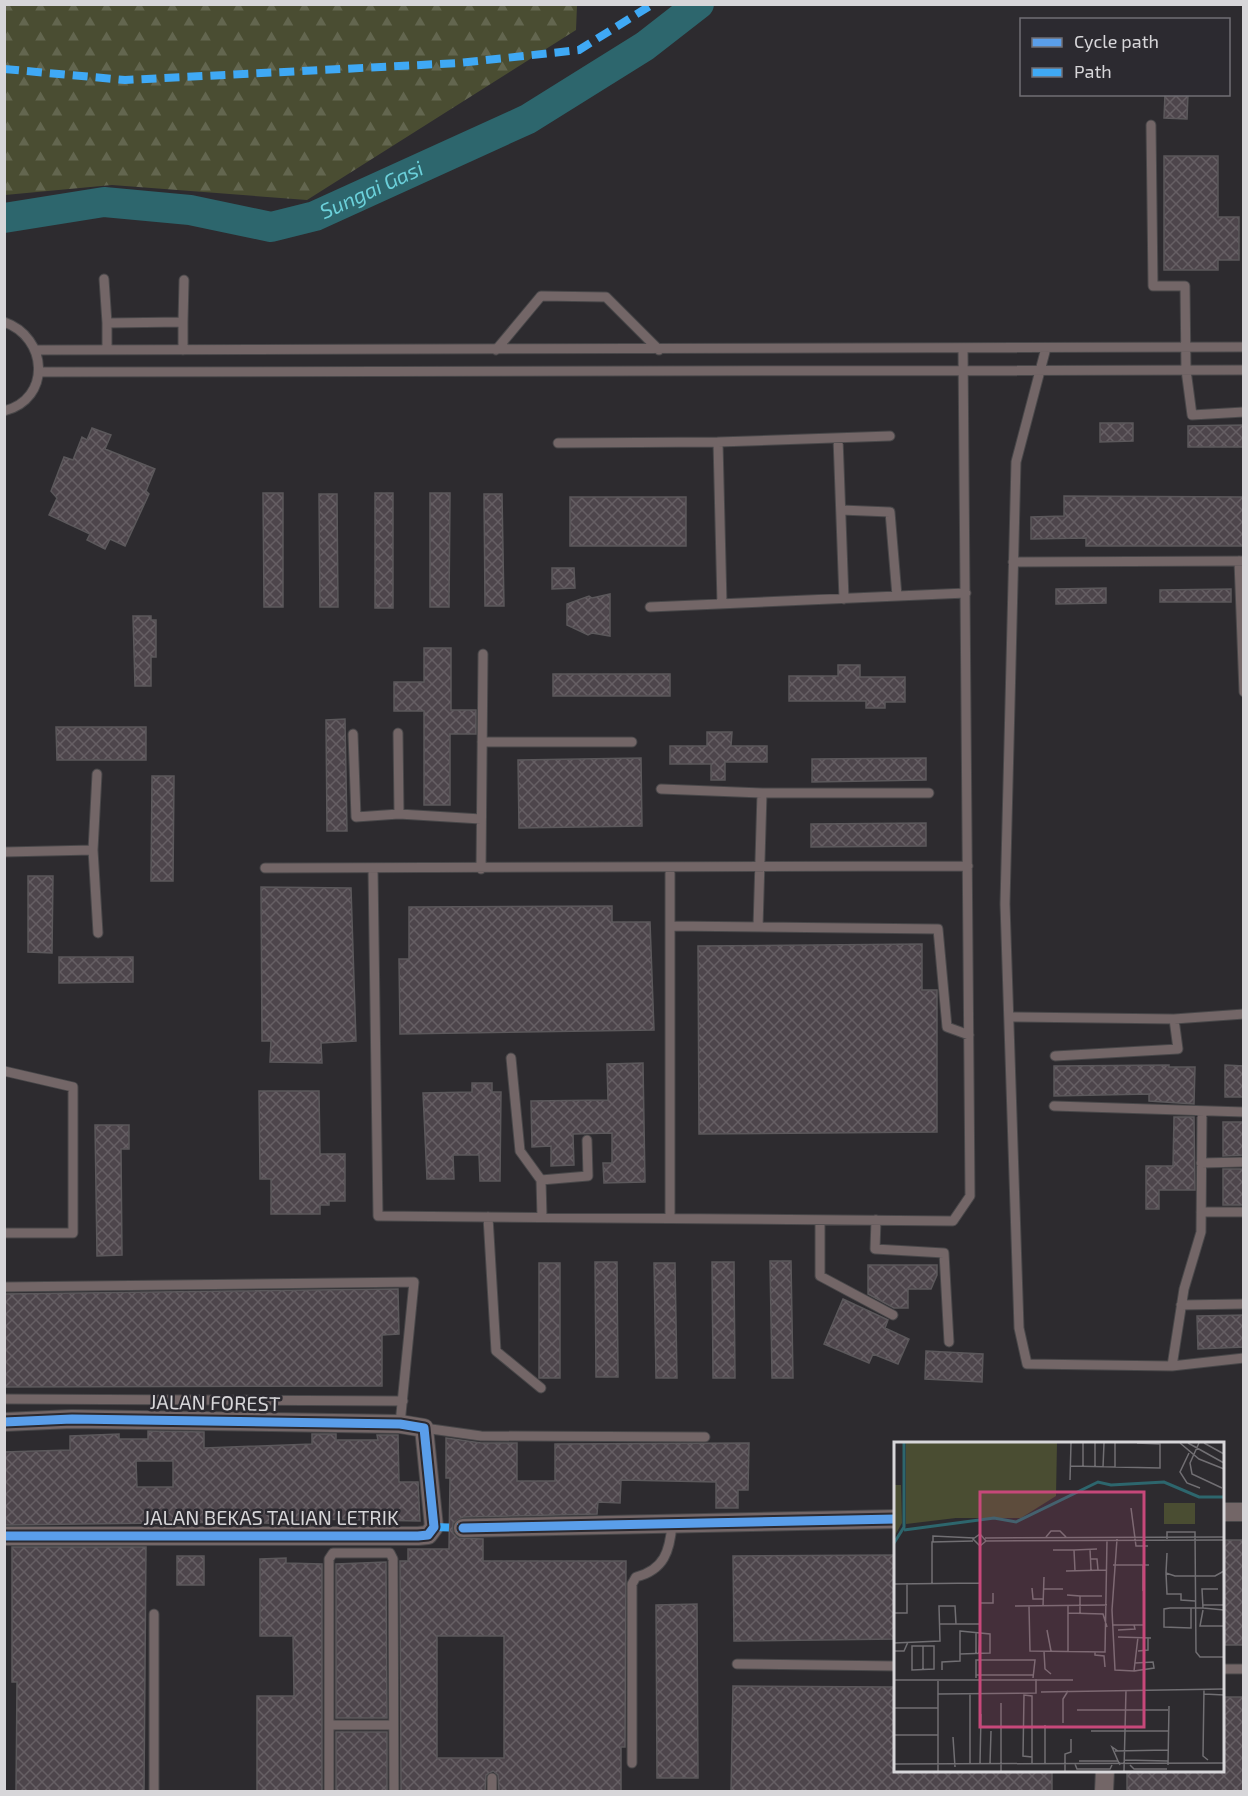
<svg xmlns="http://www.w3.org/2000/svg" width="1248" height="1796" viewBox="0 0 1248 1796" font-family="'Exo 2',sans-serif">
  <style>
    .forest { fill: url(#forest-firs) }
    .lines { fill: none; stroke-linecap: round; stroke-linejoin: round }
    .river { stroke: #2d666d; stroke-width: 30 }
    .building { fill: url(#building-cross-hatch); stroke: #5b585b; stroke-width: 1.5; fill-rule: evenodd }
    .lane-casing { stroke: #484749; stroke-width: 11 }
    .street-casing { stroke: #484749; stroke-width: 20 }
    .lane { stroke: #736667; stroke-width: 9 }
    .street { stroke: #736667; stroke-width: 18 }
    .quiet { stroke: #3fa9f5; stroke-width: 8; stroke-dasharray: 15 8; stroke-linecap: butt }
    .cycleway-casing { stroke: #2c2a30; stroke-width: 13 }
    .cycleway { stroke: #5a9eea; stroke-width: 9 }
    .labels { text-anchor: middle; stroke-width: 5; stroke-linejoin: round; paint-order: stroke }
    .street-label { font-size: 20px; fill: #d7d6d9; stroke: #2c2a30 }
    .water-label { font-size: 21px; font-style: italic; fill: #6bd0da; stroke: #2c2a30 }
    .inset-river { fill: none; stroke: #2d666d; stroke-width: 3 }
    .inset-road { fill: none; stroke: #716f73; stroke-width: 1.5 }
    .view { fill: #c7487a; fill-opacity: 0.15; stroke: #c7487a; stroke-width: 3 }
    .inset-edge { fill: none; stroke: #d7d6d9; stroke-width: 3 }
  </style>
  <defs>
    <pattern id="forest-firs" width="22" height="20" patternUnits="userSpaceOnUse" patternTransform="scale(1.5)"><rect width="22" height="20" fill="#4a4d32"/><path d="M5 1l3.5 6h-7zM16 11l3.5 6h-7z" fill="#63664f"/></pattern>
    <pattern id="building-cross-hatch" width="8" height="8" patternUnits="userSpaceOnUse" patternTransform="scale(1.5)"><rect width="8" height="8" fill="#4d454b"/><path d="M0 0l8 8M0 8l8-8" fill="none" stroke="#665f64"/></pattern>
  </defs>
  <rect width="100%" height="100%" fill="#2d2b2f"/>
  <path class="forest" d="M5,4H577V5L576,30L307,200L112,185L5,195Z"/>
  <g class="lines">
    <path class="river" id="s1" d="M4,218L104,202L190,210L271,227L315,216L528,119L645,46L699,4"/>
  </g>
  <path class="building" d="M1165,94H1188L1187,119L1164,118Z
    M1164,156H1218V217H1239V260H1218V270H1164Z
    M1100,423H1133V441L1100,442Z
    M1244,425V447H1188V426Z
    M92,428L111,435L105,449L155,469L146,491L149,494L125,546L110,539L105,549L87,540L90,534L49,515L57,498L51,491L64,457L73,460L82,437L87,440Z
    M263,493H283V607H264Z
    M375,493H393V608H375Z
    M430,493H450L449,607H430Z
    M319,494H337L338,607H320Z
    M484,494H502L504,606H485Z
    M1064,496L1244,497V546H1086V538L1031,539V517L1064,516Z
    M570,497H686V546H570Z
    M552,568H574L575,588L552,589Z
    M1106,588V603L1056,604V589Z
    M1231,589V602H1160V590Z
    M610,594V636L592,633L588,635L567,625V604L589,596L592,598Z
    M133,616H151V620H156V657H151V686H135Z
    M424,648H451V710H476V734H450V805H424V711H394V682H424Z
    M838,665H860V677H905V702H885V708H866V701H789V676H838Z
    M553,674H670V696H553Z
    M345,719L347,831H327L326,720Z
    M56,727H146V760H57Z
    M707,732H732L731,746H767V762H725V780H711V764H670V746H707Z
    M641,758L642,826L519,828L518,760Z
    M926,758V780L812,782V759Z
    M152,776H174L173,881H151Z
    M926,823V846L811,847V824Z
    M28,876H53L52,953L28,952Z
    M261,887L351,888L356,1041L321,1043L322,1063L270,1062L271,1041H262Z
    M612,906V922H650L654,1030L400,1034L399,959H409V907Z
    M922,944V990H937V1132L699,1134L698,946Z
    M59,957H133V982L59,983Z
    M643,1063L645,1182L604,1183L603,1163H612V1133L573,1134L574,1165L551,1166V1146L532,1147L531,1101L608,1100L607,1064Z
    M1169,1065V1067H1195L1194,1104L1149,1101V1094L1054,1096V1066Z
    M1225,1065L1244,1066V1097H1225Z
    M472,1083H492V1092H501L500,1181H480L479,1155H453L454,1179H427L423,1093L472,1092Z
    M259,1091H319L320,1154H345V1201H329V1205H320V1214H271V1179H260Z
    M1174,1117H1194L1195,1190H1159V1209H1146V1166H1173Z
    M1223,1122H1244V1155L1223,1156Z
    M95,1125H129V1149H121L122,1255L97,1256Z
    M1223,1169H1244V1205H1223Z
    M770,1261H791L793,1378H772Z
    M595,1262H617L618,1377H596Z
    M712,1262H734L735,1378H713Z
    M539,1263H560V1378H539Z
    M654,1263H675L677,1378H656Z
    M868,1265H937V1275L931,1289H908V1308H894L868,1294Z
    M398,1289L399,1334L382,1335V1386L4,1387V1294Z
    M843,1299L888,1320L885,1328L909,1339L898,1364L873,1354L869,1363L824,1344Z
    M1244,1315V1347L1198,1349L1197,1316Z
    M926,1351L983,1354L982,1382L925,1379Z
    M148,1431L204,1432V1448L312,1444V1434H336V1440H378L377,1435H398L399,1482H418L420,1521L310,1519V1525L240,1522L4,1525V1452L70,1450V1436L119,1434V1439H148ZM136,1461H173V1487H137Z
    M446,1438L481,1443H517V1481H555V1444L749,1443L748,1490H738V1508H716V1482L621,1480L620,1503L598,1502L597,1514L463,1517L453,1523V1533L458,1538L483,1539V1561H626L625,1747H621V1791H499L498,1775L493,1771L486,1775L485,1791H401L400,1561H408V1549H449L450,1478H446ZM437,1636H504V1758H437Z
    M1222,1540H1244V1645H1222Z
    M12,1547H146L144,1791H16L17,1682H12Z
    M896,1555V1639L734,1641L733,1556Z
    M177,1556H204V1585H177Z
    M286,1558V1563L322,1564V1791H257V1696H294L293,1636H260V1559Z
    M386,1562L387,1718H336V1564Z
    M697,1604L698,1778H657L656,1605Z
    M733,1686L896,1687V1770H1052V1791H731Z
    M1222,1697H1244V1791H1127V1770H1222Z
    M336,1732H387V1791H336Z"/>
  <g class="lines">
    <g class="lane-casing">
      <path id="lane" d="M1151,125L1153,286H1185L1186,370L1192,415L1244,412
        M104,279L107,323
        M4,322C48,337 52,399 4,411
        M183,322L184,280
        M1046,348L1016,462L1005,904L1019,1328L1027,1364L1172,1366L1184,1289L1201,1232L1202,1112
        M37,350L1244,347
        M107,350V323L183,322V350
        M496,350L541,296L606,297L659,350
        M40,372L1244,370
        M838,438L844,599
        M718,442L890,436
        M558,443L718,442L722,604
        M841,510L890,512L897,596
        M1239,561L1244,692
        M1013,562L1244,561
        M650,607L966,593
        M398,733L399,814L481,819
        M353,734L356,817L399,814
        M482,742H632
        M661,789L762,793L758,927
        M762,793H929
        M93,850L98,933
        M4,852L93,850L97,774
        M265,868L968,866
        M670,868V1218
        M373,869L378,1216L953,1221L970,1196L963,349
        M481,869L483,654
        M670,926L938,929L947,1027L969,1035
        M1009,1017L1174,1019L1244,1014
        M1055,1056L1178,1049L1174,1019
        M511,1058L520,1151L541,1180L542,1217
        M4,1071L73,1087V1233H4
        M1054,1106L1244,1112
        M1201,1163L1244,1162
        M541,1180L588,1176L587,1140
        M1201,1212H1244
        M488,1217L496,1351L541,1388
        M820,1220V1276L893,1315
        M876,1220L875,1249L944,1253L949,1342
        M4,1287L414,1282L400,1424
        M1181,1305L1244,1304
        M1172,1366L1244,1358
        M4,1399L403,1401
        M424,1428L481,1436L705,1437
        M154,1614V1792
        M737,1664L896,1666
        M1222,1669H1244
        M329,1725H393
        M632,1763V1584L636,1577C664,1570 670,1551 672,1524
        M329,1792V1559L333,1553H390L393,1559L394,1792
        M492,1792V1778"/>
    </g>
    <g class="street-casing">
      <path id="street" d="M4,1422L72,1419L400,1424L424,1428L434,1527L428,1535L418,1536H4
        M1222,1512H1244
        M463,1528L896,1519
        M1104,1792L1105,1770"/>
    </g>
    <use href="#lane" class="lane"/>
    <use href="#street" class="street"/>
    <path class="quiet" d="M4,69L125,80L459,63L579,50L653,4
      M434,1527L463,1528"/>
    <g class="cycleway-casing">
      <path id="cycleway" d="M4,1422L72,1419L400,1424L424,1428L434,1527L428,1535L418,1536H4
        M463,1528L896,1519"/>
    </g>
    <use href="#cycleway" class="cycleway"/>
  </g>
  <g class="labels">
    <g class="street-label">
      <text transform="translate(215 1403) rotate(1)" y="7">JALAN FOREST</text>
      <text x="271" y="1525">JALAN BEKAS TALIAN LETRIK</text>
    </g>
    <g class="water-label">
      <text dy="7" stroke="none"><textPath href="#s1" startOffset="378">Sungai Gasi</textPath></text>
    </g>
  </g>
  <g transform="translate(894 1442)">
    <rect width="330" height="330" fill="#2d2b2f"/>
    <path d="M270,61H301V82H270Z" fill="#4a4d32"/>
    <path d="M12,1H163L162,54L127,76H62L12,82ZM0,43H7L8,81L0,95Z" fill="#4a4d32"/>
    <path class="inset-river" d="M10,88L100,76L122,80L204,40L217,43L270,40L305,55H330M0,101L10,85V1"/>
    <path class="inset-road" d="M286,1L305,17L330,27M294,1L330,21M305,1L296,21L298,32L328,46M310,1L330,12M295,11L286,30L293,41L306,46M176,24L266,26V2L243,1M189,24V1M201,24V1M209,25L210,1M221,25V1M176,38L177,1M237,66L242,104H254M152,95L157,89H166L172,95M91,96L330,95M223,97L218,168L221,228L240,229L244,195M273,97V90H301L302,210L306,215H330M92,99L330,98M39,100V94L80,96M196,107L197,128M159,108H180L181,129M180,108L203,107M273,111L272,131L281,134H321L330,129M196,117H203L204,128M219,123H255M249,123V149M172,129L213,128M272,131L273,152H287V158L301,159M38,141V100L79,99M0,142L86,141M138,146L139,157H149M150,147H169M173,153L186,154V171M186,154H208M86,161H99V151M174,163V209M309,163H330M121,164L213,163M135,164L136,209L211,210L213,98M149,164L150,135M297,166V186L270,185V167L276,166H309L308,147H324M309,166L330,168M309,168L306,184H330M0,171H13V141M174,171L209,172L213,185M45,182H86V104L92,99L86,92L79,97L86,104M218,183H249M153,188L157,209M224,188L241,187L240,183M66,189L96,192V211L66,212ZM224,195L257,196M0,201L46,199L45,164H61L62,182M18,204H40V227L18,228ZM29,204V228M0,209H10L14,200M150,209L151,227L157,232M244,209L254,208V196M201,210V213L210,214L211,225M82,211V190M85,211L86,182M48,228V220L66,219V212M240,229L260,226L259,220L241,221M82,233H139M82,236V218H141L139,236M0,238H179M44,239V329M310,247L309,314L314,318M147,250L330,247M76,251V322M44,252L142,251V237M310,252L330,253M107,261V329M0,266H44M183,268H274M169,281V257L174,249M197,289H274M0,293H44M59,295L61,325M221,309L274,308M224,309L218,305L224,319M138,315L129,314L130,253L138,254V322M230,318L274,319M185,319H224L226,323M0,322L330,321M86,322L87,272M96,322L97,289M151,322V283M181,322L183,327H216L218,323M236,323L240,327H273M274,323L275,264M171,329V312L177,310V297M230,329L232,248"/>
    <path class="view" d="M86,50H250V285H86Z"/>
    <rect width="330" height="330" class="inset-edge"/>
  </g>
  <rect width="1248" height="1796" fill="none" stroke="#d7d6d9" stroke-width="12"/>
  <rect x="1020" y="18" width="210" height="78" fill="#2c2a30" stroke="#706f74" stroke-width="1.5"/>
  <rect x="1032" y="38" width="30" height="9" fill="#5a9eea" stroke="#706f74" stroke-width="1.5"/>
  <text x="1074" y="48" font-size="18" fill="#d7d6d9">Cycle path</text>
  <rect x="1032" y="68" width="30" height="9" fill="#3fa9f5" stroke="#706f74" stroke-width="1.5"/>
  <text x="1074" y="78" font-size="18" fill="#d7d6d9">Path</text>
</svg>
